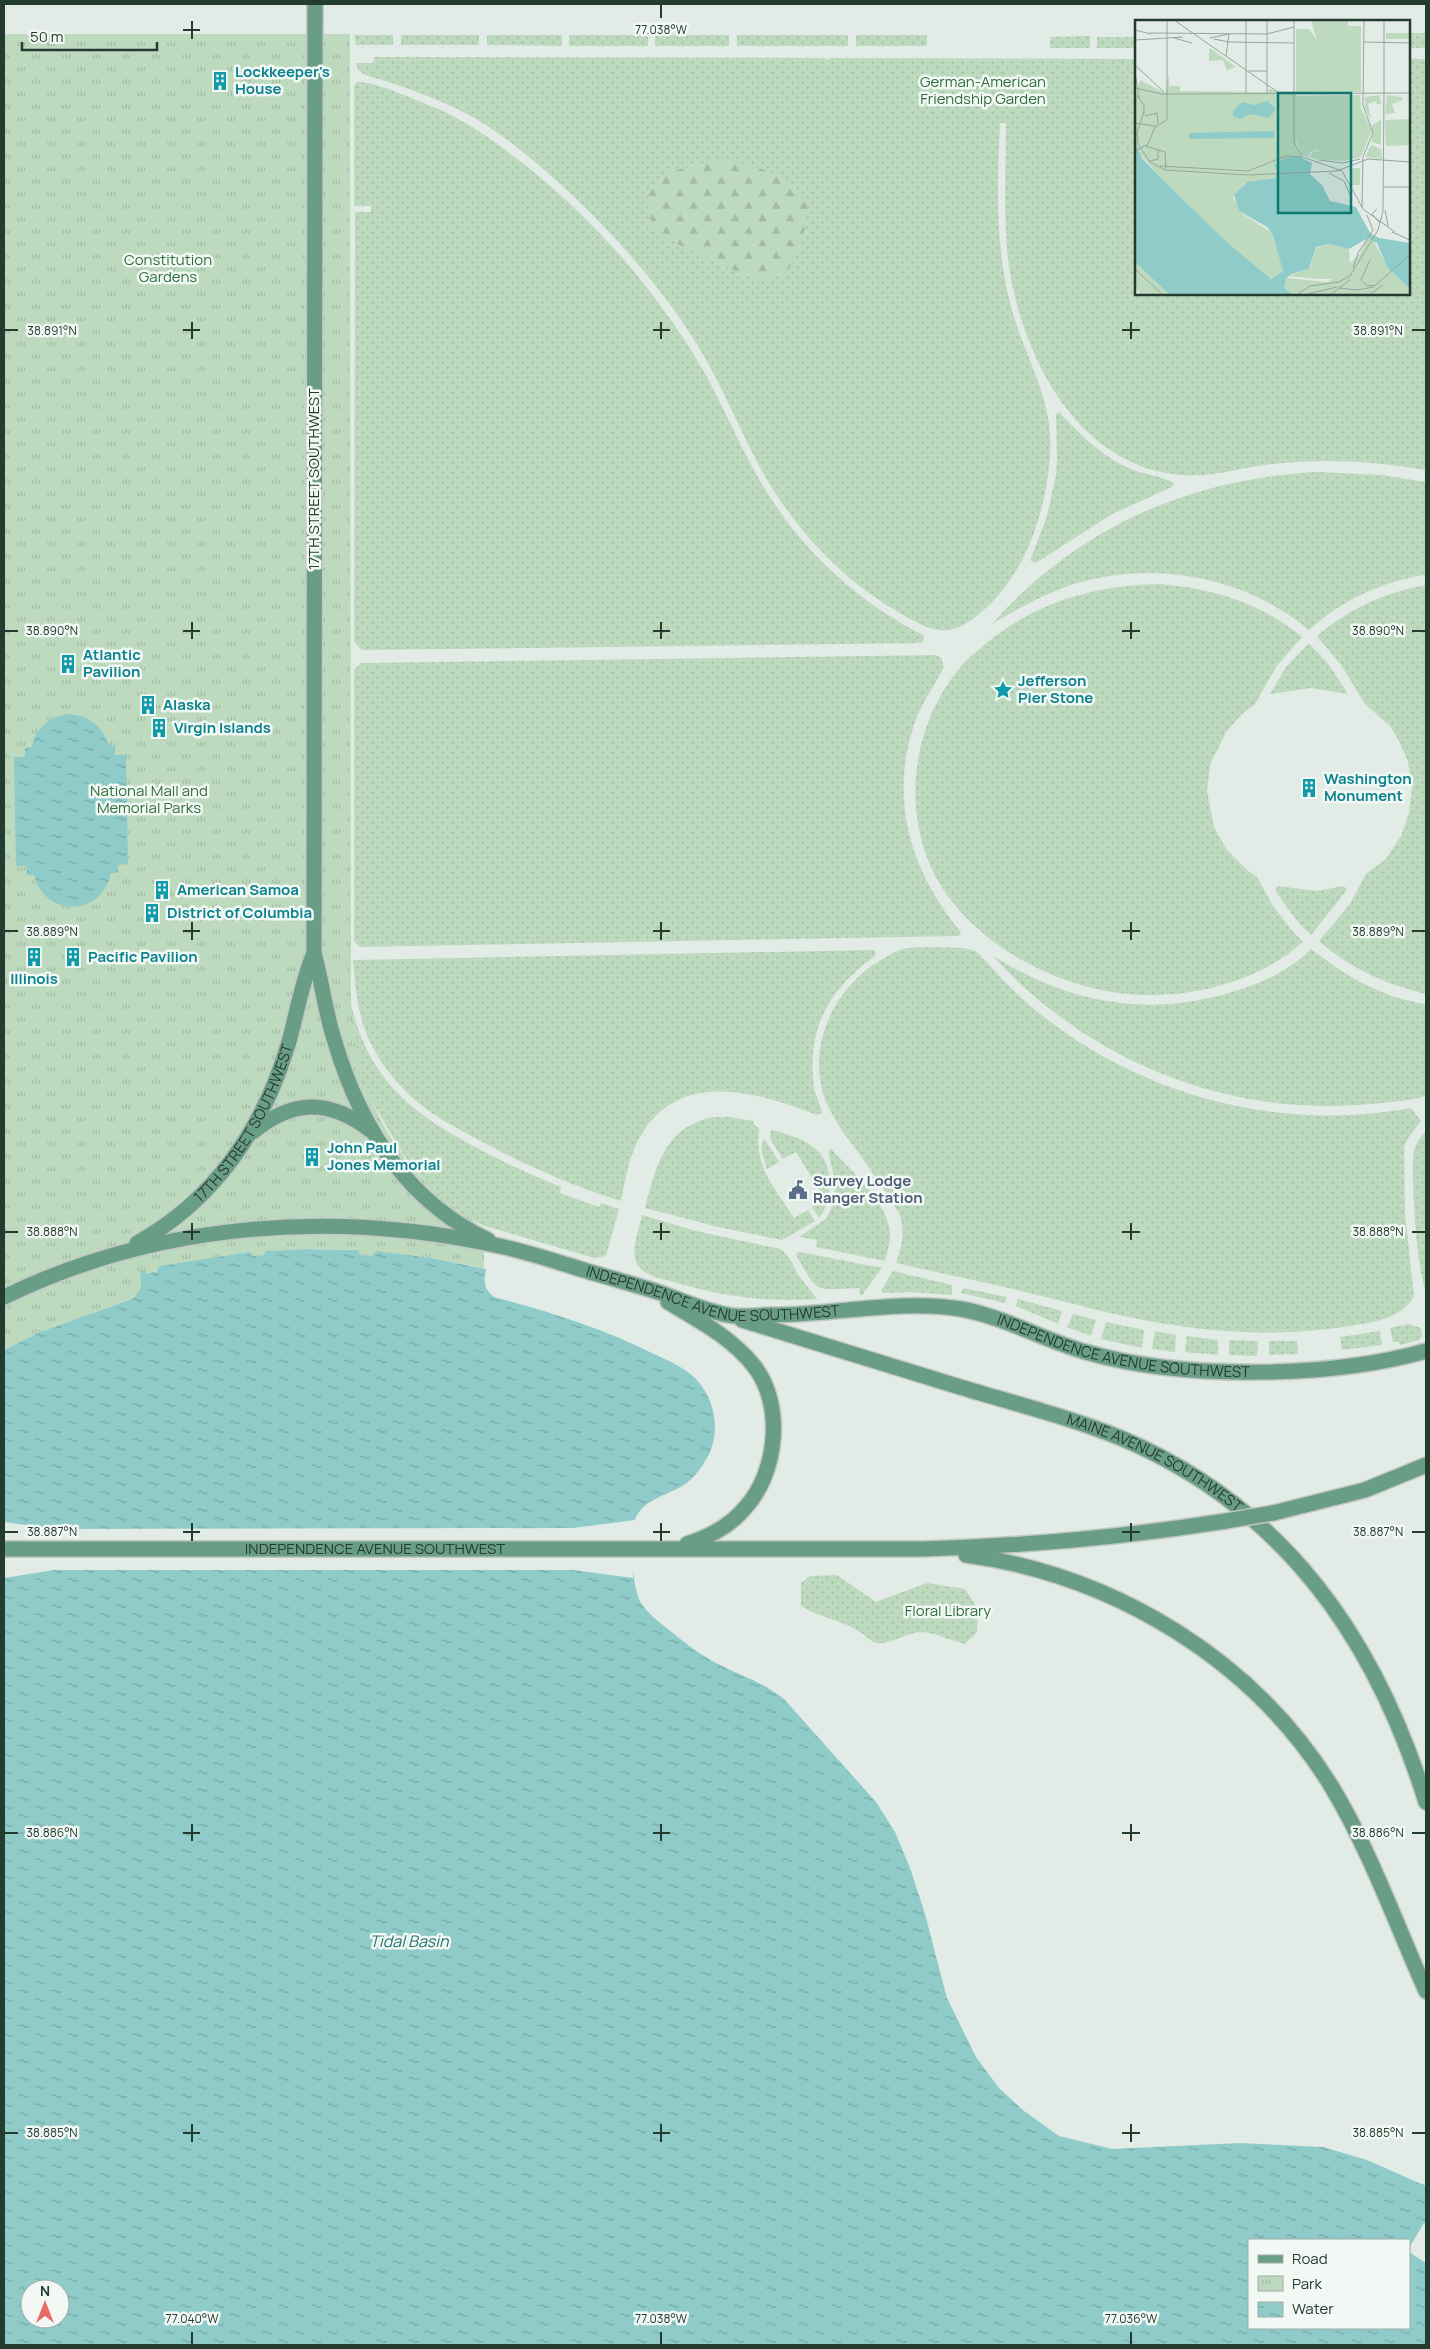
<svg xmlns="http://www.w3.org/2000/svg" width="1430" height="2349" viewBox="0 0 1430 2349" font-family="Manrope,sans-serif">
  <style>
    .grass { fill: url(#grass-dots) }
    .forest { fill: url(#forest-firs) }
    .park { fill: url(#park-tufts) }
    .water { fill: url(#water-ripples); fill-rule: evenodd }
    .pier { fill: #e2ebe5 }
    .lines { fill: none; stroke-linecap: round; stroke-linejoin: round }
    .primary-casing { stroke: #c2c8c5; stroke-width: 18 }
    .primary { stroke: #6a9d86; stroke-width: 15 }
    .primary-bridge-casing { stroke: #c2c8c5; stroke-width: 18; stroke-linecap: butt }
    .primary-bridge { stroke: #6a9d86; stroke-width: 15 }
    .ticks { fill: none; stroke: #243b30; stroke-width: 2 }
    .labels { text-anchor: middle; stroke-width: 5; stroke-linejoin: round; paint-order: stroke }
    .culture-label { font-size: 15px; font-weight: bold; fill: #0d838f; stroke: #f2f8f4; text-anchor: start }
    .park-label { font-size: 15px; fill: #316e3d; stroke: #f2f8f4 }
    .street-label { font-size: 15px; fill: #243b30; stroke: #f2f8f4 }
    .service-label { font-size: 15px; font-weight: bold; fill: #4e5e75; stroke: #f2f8f4; text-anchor: start }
    .water-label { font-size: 16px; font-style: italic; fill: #237270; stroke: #f2f8f4 }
    .inset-river { fill: none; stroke: #8fccc9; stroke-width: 2.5 }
    .inset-road { fill: none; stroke: #96a59d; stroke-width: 1 }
    .view { fill: #0f766e; fill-opacity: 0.15; stroke: #0f766e; stroke-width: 2.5 }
    .inset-edge { fill: none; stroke: #243b30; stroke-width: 2.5 }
    .ticks-label { font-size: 12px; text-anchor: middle; fill: #243b30; stroke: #f2f8f4; stroke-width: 5; stroke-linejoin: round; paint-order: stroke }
  </style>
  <defs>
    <pattern id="grass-dots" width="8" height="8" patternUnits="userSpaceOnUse" patternTransform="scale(1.25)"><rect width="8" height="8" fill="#bddabf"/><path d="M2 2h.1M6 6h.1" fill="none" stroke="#a2bca4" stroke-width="1.8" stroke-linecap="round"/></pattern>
    <pattern id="forest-firs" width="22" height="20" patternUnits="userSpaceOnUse" patternTransform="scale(1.25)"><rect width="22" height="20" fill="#bddabf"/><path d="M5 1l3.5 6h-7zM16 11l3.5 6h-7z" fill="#a2bca4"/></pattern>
    <pattern id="park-tufts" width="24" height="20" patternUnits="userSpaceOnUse" patternTransform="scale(1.25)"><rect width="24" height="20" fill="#bddabf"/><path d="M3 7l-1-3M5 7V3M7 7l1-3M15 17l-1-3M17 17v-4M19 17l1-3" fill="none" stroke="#a2bca4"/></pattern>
    <pattern id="water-ripples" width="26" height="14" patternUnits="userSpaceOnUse" patternTransform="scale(1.25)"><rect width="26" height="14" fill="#8fccc9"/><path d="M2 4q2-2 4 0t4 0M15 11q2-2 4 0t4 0" fill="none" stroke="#75a7a4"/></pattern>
  </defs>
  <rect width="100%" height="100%" fill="#e2ebe5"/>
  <path class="grass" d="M1409,33H1426V48H1409Z
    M354,35H393V45H356Z
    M401,35H479V45H401Z
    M487,35H562V46L487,45Z
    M569,35H648V46H569Z
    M655,35H729V46H655Z
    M737,35H848V46H737Z
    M856,35H927V46H856Z
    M1090,36V48H1050V37Z
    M1097,37H1136V48H1097Z
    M374,57L824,58L829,60V58L1136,59V294H1409V59H1426V470C1374,461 1324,458 1272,464C1242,467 1212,478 1182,475C1076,467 1020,353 1008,259C1003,214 1006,168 1006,123H1000C997,182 995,244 1010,303C1023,355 1055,400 1050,456C1046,510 1027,570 987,607C951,641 934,634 895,610C837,576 790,523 758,464C738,425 721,384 698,346C673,305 641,266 608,231C571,192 516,141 469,115C437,98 400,85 365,75L358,70L356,63H373Z
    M357,82C375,81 413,99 431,106C459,117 483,133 508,152C584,208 650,282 699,363C721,400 737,441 759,479C797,546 854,600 923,635L924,638L922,643L362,650L354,642L355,212H371V206H354V86Z
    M1059,412C1081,435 1101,456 1131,469C1141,474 1168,477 1174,484L1170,488L1112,514L1036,563L1031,561V558L1047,516L1056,475L1057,458L1056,415Z
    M1318,472L1382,475L1426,482V575C1383,581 1342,600 1309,630C1245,576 1151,559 1071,585C1042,595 1017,609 992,624C1077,528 1190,478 1318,472Z
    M1158,584C1212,588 1259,602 1302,637L1276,667L1255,704L1243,713L1226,732L1210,765L1207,791L1214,827L1226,849L1247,870L1257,877L1272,904L1289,927L1303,942C1264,977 1207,994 1155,995C1112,996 1071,985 1033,966C1000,950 969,925 947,895C898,825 908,727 963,664C970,656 980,649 989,641C1039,601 1095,586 1158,584Z
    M1426,585V994C1383,983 1353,970 1319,941L1350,904L1366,874L1386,859L1401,836L1409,813L1412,789L1408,761L1398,739L1390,726L1365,704L1341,665L1317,636C1349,609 1385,592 1426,585Z
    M1309,643L1329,665L1348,694L1311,688L1270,694L1286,667Z
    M936,655L941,658L944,667C934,686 921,704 914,725C889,801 911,871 960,931L961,934L958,936L360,947L354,941V670L361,663Z
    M1278,886L1316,891L1344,886L1347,890L1311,935L1298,922L1278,895L1275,890Z
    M964,948L975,951C987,961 996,973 1007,984C1022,999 1038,1013 1056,1026C1157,1100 1287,1131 1411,1108L1421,1121L1408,1138L1404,1147L1405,1214L1414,1295C1406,1316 1376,1322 1356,1325C1283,1338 1205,1333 1133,1318C1101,1312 1069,1302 1037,1295C991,1283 943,1274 896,1263C902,1245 906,1232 899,1213C887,1194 874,1175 861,1156C848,1139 835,1122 826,1102C805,1049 833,989 879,961C886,957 895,951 903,949C922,946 945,948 964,948Z
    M1311,949C1346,976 1382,998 1426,1004V1096C1404,1102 1381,1103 1359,1105C1221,1115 1085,1058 993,956C1068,1003 1146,1018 1232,992C1260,984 1291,970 1311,949Z
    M874,950L876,953L875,956C829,989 806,1029 814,1087C815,1096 821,1104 822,1113L817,1115C760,1093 683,1069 643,1132C629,1153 626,1177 621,1201C569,1185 519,1162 471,1136C454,1126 435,1117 420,1104C400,1088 381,1065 370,1042C358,1017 355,988 353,960Z
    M347,986C362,1067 397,1105 468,1143C498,1160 529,1174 561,1187L560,1193L599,1207L601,1203L619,1209L606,1256L594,1258L485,1226L467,1218L432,1191L403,1154L369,1097L356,1064Z
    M713,1117H730L754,1121L753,1123L759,1129C754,1168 775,1187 794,1218L808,1210L815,1221L782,1240L718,1227L645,1208C657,1165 664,1128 713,1117Z
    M771,1130C785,1133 808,1140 818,1151C834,1168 833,1200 819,1218L812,1207L825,1199L796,1152L783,1159L770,1139Z
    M1426,1131V1290C1417,1275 1410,1169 1414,1151C1416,1143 1421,1136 1426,1131Z
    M764,1138L779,1162L767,1169L761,1148Z
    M830,1148C849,1168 891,1206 890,1235C890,1243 887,1253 885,1261L816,1247L817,1240L799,1237L827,1218L831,1209L836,1186L829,1155Z
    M642,1215L696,1231L781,1249L790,1259L799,1276L817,1299C767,1303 721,1296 674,1282C661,1279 644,1276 637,1264C630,1250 639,1230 642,1215Z
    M798,1252H800L882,1268L862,1295H860L859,1288C814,1290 819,1295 796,1255Z
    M893,1271L952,1285V1295L911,1292L884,1293L881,1291Z
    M963,1288L1007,1297L1005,1303L961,1293Z
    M1018,1299L1062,1311L1058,1324L1016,1306Z
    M1073,1314L1096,1320L1091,1336L1067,1327Z
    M1106,1322L1144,1330L1142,1348L1101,1339Z
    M1408,1324L1421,1328L1422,1336L1419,1340L1400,1345L1399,1342H1393L1390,1328Z
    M1155,1331L1176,1335L1175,1352L1152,1349Z
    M1380,1331L1382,1345L1342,1350L1340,1337Z
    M1187,1336L1218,1340V1355L1185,1352Z
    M1229,1340L1258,1341L1257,1356L1229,1355Z
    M1269,1341H1297L1298,1354L1269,1355Z
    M837,1575L876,1602L927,1583L965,1589L978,1609L977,1632L965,1644C949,1641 936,1632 920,1632C905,1633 891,1645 876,1643C871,1642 865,1635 860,1632C842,1620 820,1618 801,1606V1583L810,1576Z"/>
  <path class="forest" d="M709,162C719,162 730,161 739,162C757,165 796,182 805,199C810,208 806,222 804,232C802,244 797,257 790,267C783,276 775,280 764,279C746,279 727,266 711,259C697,252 682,247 670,240C640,222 639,186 672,172C684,167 697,165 709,162Z"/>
  <path class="park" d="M4,34H350L351,1006C355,1100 404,1180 484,1228V1268L431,1258L376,1252L373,1256L361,1255L358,1250C328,1248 297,1248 266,1252L264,1255L160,1269L146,1274L139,1294L132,1299L40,1332L4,1350Z"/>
  <path class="water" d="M67,714C88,715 103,725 109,746H115V755H126L128,864L118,865V873H111C102,917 45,918 34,875H27L26,866H16L14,757H25V748L32,747C35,729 48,718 67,714Z
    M307,1249L358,1250L361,1255L372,1256L376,1251L431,1258L486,1269C484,1282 483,1288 494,1297C550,1312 602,1328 654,1354C669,1361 684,1367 696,1379C715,1399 721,1431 708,1456C702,1467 695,1477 684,1485C668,1495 648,1498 637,1515C628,1530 632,1588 641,1603C647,1613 659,1622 668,1629C684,1642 700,1655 718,1664C741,1676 763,1682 784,1699L876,1802L895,1832L910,1868L925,1914L947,1998L976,2057L999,2088L1024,2111L1059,2136L1112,2149L1240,2143L1323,2147L1367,2160L1426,2186V2345H4V1350L40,1332L132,1299C143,1291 142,1284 140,1271H145L146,1274L157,1271L160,1266L250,1252L253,1256L264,1255L266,1251ZM1249,2240H1409V2328H1249ZM30,2289H60V2319H30Z"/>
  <path class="pier" d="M635,1520L633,1578L573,1570H54L4,1578V1522L54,1529L573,1528Z
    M1424,2223L1426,2224V2263L1409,2252V2248Z"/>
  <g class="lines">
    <g class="primary-casing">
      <g id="primary">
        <path d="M315,4L314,953C322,982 325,1011 334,1039C359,1125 404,1200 488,1240"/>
        <path d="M253,1132C293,1099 329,1099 370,1130"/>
        <path id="s1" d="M137,1243C215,1200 263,1128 288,1045C297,1014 301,984 314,953"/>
        <path id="s2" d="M4,1297C158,1222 337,1209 504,1247C527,1252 551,1260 574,1267C602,1276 630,1283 658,1292C681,1300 705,1311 728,1315C741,1318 758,1315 772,1315C834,1315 899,1299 961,1309C1005,1317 1043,1340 1086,1352C1182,1380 1330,1378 1426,1351"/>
        <path d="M668,1302C698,1320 731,1337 754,1366C784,1404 778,1472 745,1508C730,1526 709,1537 687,1544"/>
        <path id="s3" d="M742,1320C815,1342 887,1365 960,1387C1013,1403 1069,1417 1121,1438C1284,1507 1375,1638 1426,1802"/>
        <path d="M1273,1513L1365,1490L1426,1465"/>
        <path id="s4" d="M4,1549H922C1024,1546 1125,1537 1226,1521"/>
        <path d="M966,1555C1114,1575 1255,1660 1333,1789C1371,1853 1396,1924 1426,1991"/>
      </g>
    </g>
    <use href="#primary" class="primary"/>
    <g class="primary-bridge-casing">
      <path id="primary-bridge" d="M1226,1521L1273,1513"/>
    </g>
    <use href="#primary-bridge" class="primary-bridge"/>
  </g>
  <path class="ticks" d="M661,5V18M192,21V39M183,30H200M192,322V339M661,322V339M1131,322V339M5,330H18M183,330H200M653,330H670M1122,330H1140M1412,330H1425M192,622V639M661,622V639M1131,622V639M5,631H18M183,631H200M653,631H670M1122,631H1140M1412,631H1425M192,922V940M661,922V940M1131,922V940M5,931H18M183,931H200M653,931H670M1122,931H1140M1412,931H1425M192,1223V1240M661,1223V1240M1131,1223V1240M5,1232H18M183,1232H200M653,1232H670M1122,1232H1140M1412,1232H1425M192,1523V1541M661,1523V1541M1131,1523V1541M5,1532H18M183,1532H200M653,1532H670M1122,1532H1140M1412,1532H1425M192,1824V1841M661,1824V1841M1131,1824V1841M5,1833H18M183,1833H200M653,1833H670M1122,1833H1140M1412,1833H1425M192,2124V2142M661,2124V2142M1131,2124V2142M5,2133H18M183,2133H200M653,2133H670M1122,2133H1140M1412,2133H1425M192,2332V2344M661,2332V2344M1131,2332V2344"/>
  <defs>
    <g id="building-bare" transform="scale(1.5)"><path d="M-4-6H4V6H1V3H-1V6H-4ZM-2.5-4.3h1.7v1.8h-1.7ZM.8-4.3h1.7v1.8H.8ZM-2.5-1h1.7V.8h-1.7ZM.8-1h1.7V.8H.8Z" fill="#0f9aa8" stroke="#f2f8f4" stroke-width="2.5" paint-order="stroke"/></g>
    <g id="sight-bare" transform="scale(1.5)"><path d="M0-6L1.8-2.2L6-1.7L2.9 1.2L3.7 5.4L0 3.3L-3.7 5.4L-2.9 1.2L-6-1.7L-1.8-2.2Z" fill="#0f9aa8" stroke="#f2f8f4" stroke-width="2.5" paint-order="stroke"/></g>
    <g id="civic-bare" transform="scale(1.5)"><path d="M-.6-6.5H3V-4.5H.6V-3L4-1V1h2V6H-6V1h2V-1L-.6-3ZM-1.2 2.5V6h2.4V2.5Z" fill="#5c6f8a" stroke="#f2f8f4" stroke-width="2.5" paint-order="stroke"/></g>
  </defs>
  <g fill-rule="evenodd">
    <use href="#building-bare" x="220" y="81"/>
    <use href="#building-bare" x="68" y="664"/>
    <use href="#sight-bare" x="1003" y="690"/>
    <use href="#building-bare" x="148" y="705"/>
    <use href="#building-bare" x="159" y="728"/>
    <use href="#building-bare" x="1309" y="788"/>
    <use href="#building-bare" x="162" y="890"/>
    <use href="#building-bare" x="152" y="913"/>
    <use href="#building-bare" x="34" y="957"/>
    <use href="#building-bare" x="73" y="957"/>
    <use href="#building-bare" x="312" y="1157"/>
    <use href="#civic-bare" x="798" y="1190"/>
  </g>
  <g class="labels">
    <g class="culture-label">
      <text x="235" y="77">Lockkeeper's<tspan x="235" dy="17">House</tspan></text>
      <text x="83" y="660">Atlantic<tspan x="83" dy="17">Pavilion</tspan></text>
      <text x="1018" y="686">Jefferson<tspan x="1018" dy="17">Pier Stone</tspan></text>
      <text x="163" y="710">Alaska</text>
      <text x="174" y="733">Virgin Islands</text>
      <text x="1324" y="784">Washington<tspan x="1324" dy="17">Monument</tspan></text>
      <text x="177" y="895">American Samoa</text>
      <text x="167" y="918">District of Columbia</text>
      <text x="88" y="962">Pacific Pavilion</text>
      <text x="34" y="984" text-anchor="middle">Illinois</text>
      <text x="327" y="1153">John Paul<tspan x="327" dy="17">Jones Memorial</tspan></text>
    </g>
    <g class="park-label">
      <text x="983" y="87">German-American<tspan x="983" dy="17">Friendship Garden</tspan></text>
      <text x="168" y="265">Constitution<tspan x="168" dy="17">Gardens</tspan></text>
      <text x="149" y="796">National Mall and<tspan x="149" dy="17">Memorial Parks</tspan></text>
      <text x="948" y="1616">Floral Library</text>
    </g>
    <g class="street-label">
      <text transform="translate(314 479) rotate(-90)" y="5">17TH STREET SOUTHWEST</text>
      <text dy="5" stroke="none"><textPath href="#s1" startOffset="165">17TH STREET SOUTHWEST</textPath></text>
      <text dy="5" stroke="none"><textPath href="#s2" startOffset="728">INDEPENDENCE AVENUE SOUTHWEST</textPath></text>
      <text dy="5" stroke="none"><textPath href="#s2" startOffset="1148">INDEPENDENCE AVENUE SOUTHWEST</textPath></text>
      <text dy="5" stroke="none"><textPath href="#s3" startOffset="438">MAINE AVENUE SOUTHWEST</textPath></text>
      <text dy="5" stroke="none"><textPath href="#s4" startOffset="371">INDEPENDENCE AVENUE SOUTHWEST</textPath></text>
    </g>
    <g class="service-label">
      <text x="813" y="1186">Survey Lodge<tspan x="813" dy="17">Ranger Station</tspan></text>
    </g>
    <g class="water-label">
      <text x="409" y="1947">Tidal Basin</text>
    </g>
  </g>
  <g transform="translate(1135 20)">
    <rect width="275" height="275" fill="#e2ebe5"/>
    <path d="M225,75L226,88L237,111L226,137L209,141L180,139L175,137L178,130L187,133L180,129L175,132L174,137L167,135L161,121L160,76ZM244,75L246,84H242L241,81L233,84L236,100L230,89V77ZM252,75L266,77L268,80L257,84L260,93L250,94ZM246,100V125L237,122V105ZM236,125L246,129L247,139L230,137ZM176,248L186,256L184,259L153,256Z" fill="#bddabf"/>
    <path d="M176,0H213V6H226V72H161V9H174L182,20ZM251,13H274L275,19H251ZM74,29L75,28L101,47L92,50L88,40L74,41ZM34,53V66H45V71L133,72L134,69L161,75V126L167,136L142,143L140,158L110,163L98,177L106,193L137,213L147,245L148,252L142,258H133L98,228L28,160L3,132L0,123V79L5,60L30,73ZM275,99V125L251,126L250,100ZM235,213L252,247L275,269V275H158L148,268L151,258L193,262L196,259H186L175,248L181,228L194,224L214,229L215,243L224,235ZM0,242L22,261L35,275H6L0,267Z" fill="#bddabf"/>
    <path d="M217,148H225V165H217ZM232 253a7 7 0 1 1 14 0a7 7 0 1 1-14 0Z" fill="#bddabf"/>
    <path d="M132,81L141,89L134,98L115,94L105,99L98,96V91L107,82L119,85ZM139,111V118L54,119V113ZM0,123L7,138L28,160L95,225L136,259L148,251L138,215L132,207L104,191L99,175L112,162L140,158L142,151L139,145L150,138L165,137L177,143L175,154L187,165L195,181L221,187L235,213L244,218L275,223V269L252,247L242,223L233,218L214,229L194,224L181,227L174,249L156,254L151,259L149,268L158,275H35L0,242Z" fill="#8fccc9"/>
    <path class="inset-river" d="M0,165L15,192L42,226L97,275M0,169L13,194L40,227L93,275"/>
    <path class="inset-road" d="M39,0L144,73M159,0V122L167,136M0,10L16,14M15,13L132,14L159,7M39,18L57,23M75,18L94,14M79,19L94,22M0,20L48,17M94,22L159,23M229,22L275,23M91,36L94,14M0,45L29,72M113,51H132M0,52L4,78M0,68L27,74L275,73M111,73V0M132,73V0M249,73V0M2,76L9,85V94M9,92L2,112L3,124L15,142L30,150L114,155L202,151L233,139L275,142M10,96L22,93L23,104M0,103L20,106M11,126L30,132L31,149M0,131L13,124L20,107L32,100V0M184,140L208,143L225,139M15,141L23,139V129M25,146L113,151L151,136L168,137L207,151L228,189L260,212M194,153L209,161L217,179M248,167H275M227,188L228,137L238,113L228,85L229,0M242,189L237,194L245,203M250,190L253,206M257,212L275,220M235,240L226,260L231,265L239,266M218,248L223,233L238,210L232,195M0,249L28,275M204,268L222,270L238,267L275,235M162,275L175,266L204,262L215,256L243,210L248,191L249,73M169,275L202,267M195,275L215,260M204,275L221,274M234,275L248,265"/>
    <path class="view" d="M143,73H216V193H143Z"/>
    <rect width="275" height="275" class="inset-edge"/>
  </g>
  <g class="ticks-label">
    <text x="661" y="34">77.038°W</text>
    <text x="52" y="335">38.891°N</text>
    <text x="1378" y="335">38.891°N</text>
    <text x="52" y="635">38.890°N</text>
    <text x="1378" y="635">38.890°N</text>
    <text x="52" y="936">38.889°N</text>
    <text x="1378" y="936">38.889°N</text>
    <text x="52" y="1236">38.888°N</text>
    <text x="1378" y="1236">38.888°N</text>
    <text x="52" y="1536">38.887°N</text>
    <text x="1378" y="1536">38.887°N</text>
    <text x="52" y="1837">38.886°N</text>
    <text x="1378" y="1837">38.886°N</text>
    <text x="52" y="2137">38.885°N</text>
    <text x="1378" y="2137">38.885°N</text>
    <text x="192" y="2323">77.040°W</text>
    <text x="661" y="2323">77.038°W</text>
    <text x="1131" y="2323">77.036°W</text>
  </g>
  <rect width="1430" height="2349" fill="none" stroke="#243b30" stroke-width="10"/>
  <rect x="1248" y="2239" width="162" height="90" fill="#f2f8f4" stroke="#a0aca6"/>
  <rect x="1258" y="2255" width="25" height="8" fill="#6a9d86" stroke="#a0aca6"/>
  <text x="1292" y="2264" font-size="15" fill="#243b30">Road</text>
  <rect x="1258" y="2276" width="25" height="15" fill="url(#park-tufts)" stroke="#a0aca6"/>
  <text x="1292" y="2289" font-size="15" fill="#243b30">Park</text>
  <rect x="1258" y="2302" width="25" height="15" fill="url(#water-ripples)" stroke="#a0aca6"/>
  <text x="1292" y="2314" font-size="15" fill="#243b30">Water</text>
  <g transform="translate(45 2304)"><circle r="24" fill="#f2f8f4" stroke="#a0aca6"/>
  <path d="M0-4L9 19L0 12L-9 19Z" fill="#e66c65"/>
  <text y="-8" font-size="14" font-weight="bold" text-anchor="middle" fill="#243b30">N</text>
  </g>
  <path d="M22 42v8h135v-8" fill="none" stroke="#243b30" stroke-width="2.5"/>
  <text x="30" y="42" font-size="15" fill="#243b30" stroke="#f2f8f4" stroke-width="4" paint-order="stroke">50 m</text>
</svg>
